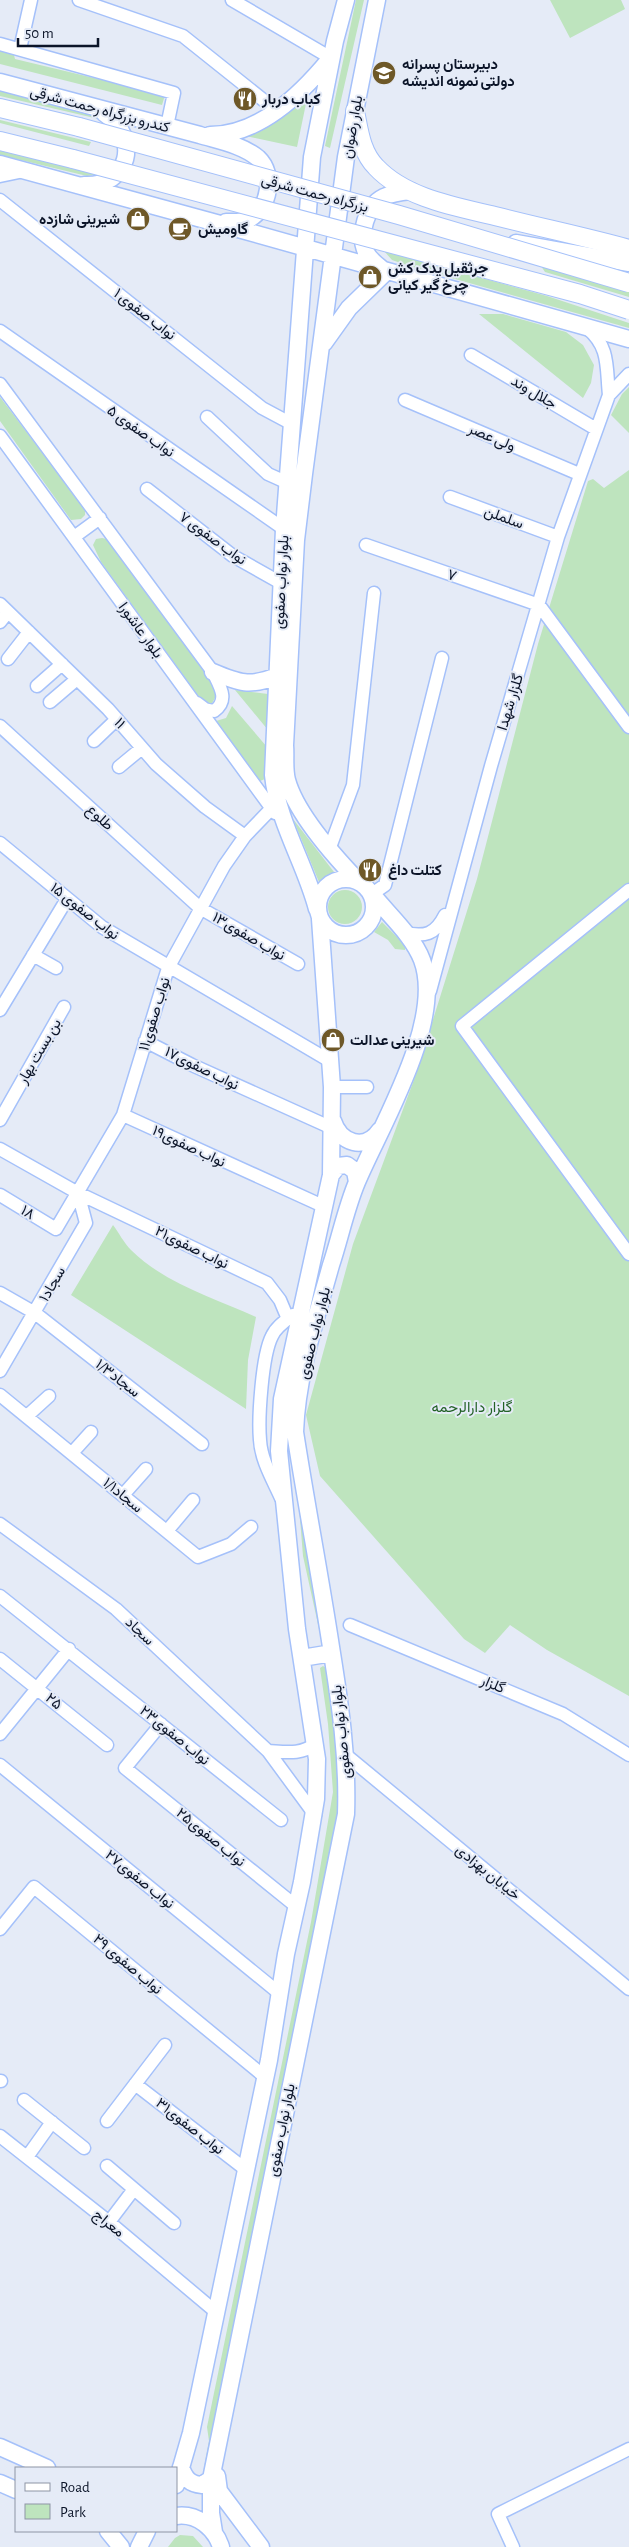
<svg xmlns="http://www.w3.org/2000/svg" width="629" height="2547" viewBox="0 0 629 2547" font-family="'Alegreya Sans',Vazirmatn,sans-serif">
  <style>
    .green { fill: #bee4be }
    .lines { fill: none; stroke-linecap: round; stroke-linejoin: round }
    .minor-casing { stroke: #a5c1fa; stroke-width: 15 }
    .major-casing { stroke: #a5c1fa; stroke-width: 19 }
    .highway-casing { stroke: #a5c1fa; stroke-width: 20 }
    .minor { stroke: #fff; stroke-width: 12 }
    .major { stroke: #fff; stroke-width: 16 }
    .highway { stroke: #fff; stroke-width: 18 }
    .highway-bridge-casing { stroke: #a5c1fa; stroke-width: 20; stroke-linecap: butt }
    .highway-bridge { stroke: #fff; stroke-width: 18 }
    .labels { text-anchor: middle; stroke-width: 4; stroke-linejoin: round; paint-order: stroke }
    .poi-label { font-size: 15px; font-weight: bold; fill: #0c1529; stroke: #e5ebf7; text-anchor: start }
    .street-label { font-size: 15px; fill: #0c1529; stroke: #e5ebf7 }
    .park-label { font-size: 15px; fill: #236227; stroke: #e5ebf7 }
  </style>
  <rect width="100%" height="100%" fill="#e5ebf7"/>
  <path class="green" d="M356,0H364L330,148L325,146Z
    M550,0H621L625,9L570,38Z
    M0,51L14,55L15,59L165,95L162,105L0,64Z
    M0,89L98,114L103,120L0,96Z
    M308,94L297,147L241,135Z
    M0,120L91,142L89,146L0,123Z
    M0,150L99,174L87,176L0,155Z
    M384,251L547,296L629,323V328L409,266L392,260Z
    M541,266L625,288L629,289V297L545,272Z
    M479,314H503L566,332L583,345L594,365L591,383L583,398Z
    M629,387V433L611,415L622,394Z
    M0,397L85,509V515L81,519L71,520L0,421Z
    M629,470V1696L547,1650L510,1625L485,1653L464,1639L320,1476L306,1415L353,1244L415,1077L477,879L538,644L588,481L593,479L604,488Z
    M102,538L107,539L202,666L218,693L212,703H205L199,697L101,562L93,545L96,539Z
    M235,690L268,694V730Z
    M232,706L267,747L268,771L265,779L260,781L216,721L226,718Z
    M293,819L334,872L319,882Z
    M328 907a17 17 0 1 1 34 0a17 17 0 1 1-34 0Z
    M382,922L405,945V950L395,949L388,940L374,932Z
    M113,1225C119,1233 124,1243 131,1250C164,1283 214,1298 256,1317L248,1360L246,1409L71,1295Z
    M296,1469L324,1636L321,1638L303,1556Z
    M323,1666L326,1668L339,1745L342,1810L207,2474L203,2473L209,2441L207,2427L311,1922L333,1792L328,1724L320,1668Z
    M180,2535L193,2536L203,2547H168L175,2538Z"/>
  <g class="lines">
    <g class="minor-casing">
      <path id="minor" d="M79,0L183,36L277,111
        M232,0L331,58
        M0,44L174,93L167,126
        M20,49L31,0
        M0,176L24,171
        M0,200L262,408L292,424
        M587,328C610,347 606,367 609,395L629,374
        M0,331L284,529
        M471,355L596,429
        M0,384L213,672C219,685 230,700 214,711L205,709L197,703
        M405,400L579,474
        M207,417L268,474L288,483
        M0,436L275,813
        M147,489L233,556L281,583
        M450,497L558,537
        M74,537L100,518
        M366,545L539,605L629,727
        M0,604L108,709L156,764L205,807L245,836
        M0,622L8,612
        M8,659L29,632
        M37,686L62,664
        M50,702L77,679
        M0,726L200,908L298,964
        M94,741L117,719
        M119,767L142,748
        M0,843L102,927L330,1061
        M329,850L353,785L374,593
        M629,890L462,1026L629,1254
        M372,894L385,885L442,658
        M404,933C425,937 435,935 445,915
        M33,955L56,968
        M430,991L491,766L558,537L609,395
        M0,1010L67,899
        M145,1041L192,1065L332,1128
        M332,1087H367
        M123,1115L323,1206
        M0,1120L64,1007
        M0,1149L78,1193L267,1283L280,1300L288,1319
        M0,1195L56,1229L123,1115L168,968L224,866L245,836L271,809
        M0,1293L35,1313L202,1444
        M0,1371L86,1223L78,1193
        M0,1395L198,1557L231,1544L251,1527
        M27,1416L49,1396
        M72,1453L91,1432
        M123,1495L146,1469
        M281,1498C273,1480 261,1460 260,1440C258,1418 262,1355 272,1336C276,1327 285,1321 293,1315
        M0,1524L116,1609L268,1751L315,1815
        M167,1531L193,1500
        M0,1596L281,1820
        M350,1625L563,1714L629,1755
        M0,1659L107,1745
        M161,1724L125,1768L297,1907
        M0,1734L69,1649
        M268,1751C286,1752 301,1755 315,1744
        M346,1755L629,1989
        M0,1765L279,1993
        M0,1929L34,1887L265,2077
        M0,2081H1
        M135,2084L245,2169
        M24,2100L84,2148
        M107,2121L165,2045
        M0,2136L109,2222L216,2312
        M27,2157L52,2122
        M107,2166L174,2223
        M109,2222L134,2189
        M513,2547L498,2514L629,2449"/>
    </g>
    <g class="major-casing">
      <path id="major" d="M0,82L200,135C220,141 242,145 258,158C275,174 270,208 249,219C242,223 234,222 226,222
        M210,135C259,135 300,95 329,60
        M0,164L242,230L629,339
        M84,185C130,187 141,138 104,113
        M516,243L629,263
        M382,269C376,264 369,259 366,252C358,234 366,206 384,197C392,193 402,192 411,191
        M324,343L349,308L386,272
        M213,672C239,683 250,687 277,676
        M318 907a28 28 0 1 1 56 0a28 28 0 1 1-56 0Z
        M359,882C335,857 296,813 287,780C284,769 286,756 285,745L296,540L304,474L346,157L377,0
        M317,909C305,863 278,823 273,775L284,529L312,157L335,41L346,0
        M333,1121C340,1143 365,1152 380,1130
        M331,1175L338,1166L347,1165L355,1171L357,1182
        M302,1658L332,1653
        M0,2447L47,2468
        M181,2467C185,2479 190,2484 202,2485L211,2479
        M217,2476L219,2491L261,2547
        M0,2483L16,2490
        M176,2485L191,2433L269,2060L286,1954L302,1882L316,1799L317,1759L297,1629L279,1451L282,1399L331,1175L332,1087L320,919
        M176,2516C197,2513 215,2528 221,2547
        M108,2531L121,2547
        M214,2532L211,2513V2479L346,1814C348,1757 340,1703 331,1647C320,1575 306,1503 295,1432C297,1375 316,1319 331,1265C340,1238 346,1208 357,1182C380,1127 445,1021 422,960C413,936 388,914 372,894
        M139,2547L147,2531"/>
    </g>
    <g class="highway-casing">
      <path id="highway" d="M0,108L79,127
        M355,111C359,130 361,152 376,167C406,199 458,207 499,217C542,228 586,237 629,249
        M0,141L73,159"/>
    </g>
    <use href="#minor" class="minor"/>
    <use href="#major" class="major"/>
    <use href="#highway" class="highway"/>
    <g class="highway-bridge-casing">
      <path id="highway-bridge" d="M79,127L399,215L629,283
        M73,159L580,294L629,310"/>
    </g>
    <use href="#highway-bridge" class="highway-bridge"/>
  </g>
  <defs>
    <g id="school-disc" transform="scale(1.25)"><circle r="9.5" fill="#6e5828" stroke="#e5ebf7"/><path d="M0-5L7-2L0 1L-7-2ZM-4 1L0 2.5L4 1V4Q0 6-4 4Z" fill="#fff"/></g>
    <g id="restaurant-disc" transform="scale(1.25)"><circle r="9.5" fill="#6e5828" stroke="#e5ebf7"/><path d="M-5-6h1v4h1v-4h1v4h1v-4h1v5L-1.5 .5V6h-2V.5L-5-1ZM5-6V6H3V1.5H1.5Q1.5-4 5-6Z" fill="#fff"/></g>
    <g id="shop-disc" transform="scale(1.25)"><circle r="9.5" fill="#6e5828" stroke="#e5ebf7"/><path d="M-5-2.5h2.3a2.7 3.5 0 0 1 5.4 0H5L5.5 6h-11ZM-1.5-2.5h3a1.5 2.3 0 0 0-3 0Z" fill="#fff"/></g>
    <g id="cafe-disc" transform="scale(1.25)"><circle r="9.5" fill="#6e5828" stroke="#e5ebf7"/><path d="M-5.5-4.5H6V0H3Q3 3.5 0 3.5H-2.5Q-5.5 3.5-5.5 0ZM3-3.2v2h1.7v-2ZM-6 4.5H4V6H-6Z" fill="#fff"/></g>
  </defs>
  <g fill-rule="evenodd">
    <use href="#school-disc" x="384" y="73"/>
    <use href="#restaurant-disc" x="245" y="99"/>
    <use href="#shop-disc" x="138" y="219"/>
    <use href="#cafe-disc" x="180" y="229"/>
    <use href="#shop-disc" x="370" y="277"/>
    <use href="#restaurant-disc" x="370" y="870"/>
    <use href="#shop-disc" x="333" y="1040"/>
  </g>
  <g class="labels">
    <g class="poi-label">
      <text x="402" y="69">دبیرستان پسرانه<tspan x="402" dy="17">دولتی نمونه اندیشه</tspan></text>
      <text x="262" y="104">کباب دربار</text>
      <text x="120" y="224" text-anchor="end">شیرینی شازده</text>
      <text x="198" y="234">گاومیش</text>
      <text x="388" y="273">جرثقیل یدک کش<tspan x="388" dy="17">چرخ گیر کیانی</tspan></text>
      <text x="388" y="875">کتلت داغ</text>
      <text x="350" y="1045">شیرینی عدالت</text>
    </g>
    <g class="street-label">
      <text transform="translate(100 109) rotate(15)" y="5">کندرو بزرگراه رحمت شرقی</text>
      <text transform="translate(352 127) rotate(-80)" y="5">بلوار رضوان</text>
      <text transform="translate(315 193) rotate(15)" y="5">بزرگراه رحمت شرقی</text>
      <text transform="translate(145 314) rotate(38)" y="5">نواب صفوی ۱</text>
      <text transform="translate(534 392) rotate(31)" y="5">جلال وند</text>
      <text transform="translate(141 431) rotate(35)" y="5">نواب صفوی ۵</text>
      <text transform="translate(492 437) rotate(23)" y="5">ولی عصر</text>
      <text transform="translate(504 517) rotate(20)" y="5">سلملن</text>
      <text transform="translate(213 538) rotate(36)" y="5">نواب صفوی ۷</text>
      <text transform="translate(452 575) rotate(19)" y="5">۷</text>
      <text transform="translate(281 582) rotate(-87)" y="5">بلوار نواب صفوی</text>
      <text transform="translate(141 630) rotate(54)" y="5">بلوار عاشورا</text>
      <text transform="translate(510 702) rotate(-73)" y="5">گلزار شهدا</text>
      <text transform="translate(120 723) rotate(49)" y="5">۱۱</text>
      <text transform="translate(100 817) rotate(42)" y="5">طلوع</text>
      <text transform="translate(85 911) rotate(38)" y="5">نواب صفوی ۱۵</text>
      <text transform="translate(249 936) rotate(30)" y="5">۱۳نواب صفوی</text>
      <text transform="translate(154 1014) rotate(-73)" y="5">۱۱نواب صفوی</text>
      <text transform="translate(39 1051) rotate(-60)" y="5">بن بست بهار</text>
      <text transform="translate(202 1068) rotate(26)" y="5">۱۷نواب صفوی</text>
      <text transform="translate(189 1146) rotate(25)" y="5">۱۹نواب صفوی</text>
      <text transform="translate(28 1212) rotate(31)" y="5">۱۸</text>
      <text transform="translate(192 1247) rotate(26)" y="5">۲۱نواب صفوی</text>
      <text transform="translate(52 1284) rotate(-60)" y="5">۱سجاد</text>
      <text transform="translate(314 1333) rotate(-76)" y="5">بلوار نواب صفوی</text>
      <text transform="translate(118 1378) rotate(38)" y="5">۱/۳سجاد</text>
      <text transform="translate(123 1495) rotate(39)" y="5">۱/۱سجاد</text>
      <text transform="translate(140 1631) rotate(43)" y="5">سجاد</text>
      <text transform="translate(493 1684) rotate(23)" y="5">گلزار</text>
      <text transform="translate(54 1701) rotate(40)" y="5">۲۵</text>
      <text transform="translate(341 1732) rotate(-96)" y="5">بلوار نواب صفوی</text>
      <text transform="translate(175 1735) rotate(39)" y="5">۲۳نواب صفوی</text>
      <text transform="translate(211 1837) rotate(39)" y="5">۲۵نواب صفوی</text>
      <text transform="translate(488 1872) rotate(39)" y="5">خیابان بهزادی</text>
      <text transform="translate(140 1879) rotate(39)" y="5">۲۷نواب صفوی</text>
      <text transform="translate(128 1964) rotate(40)" y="5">نواب صفوی ۲۹</text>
      <text transform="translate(190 2126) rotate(38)" y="5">۳۱نواب صفوی</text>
      <text transform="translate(281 2130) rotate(-79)" y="5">بلوار نواب صفوی</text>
      <text transform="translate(109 2223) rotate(39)" y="5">معراج</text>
    </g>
    <g class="park-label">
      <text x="472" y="1412">گلزار دارالرحمه</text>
    </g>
  </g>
  <rect x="15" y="2467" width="162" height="65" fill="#e5ebf7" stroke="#8e95a5"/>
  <rect x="25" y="2483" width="25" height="8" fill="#ffffff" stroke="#8e95a5"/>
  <text x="60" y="2492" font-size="15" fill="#0c1529">Road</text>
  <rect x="25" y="2504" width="25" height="15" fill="#bee4be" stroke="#8e95a5"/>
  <text x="60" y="2517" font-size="15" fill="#0c1529">Park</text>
  <path d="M18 38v8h80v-8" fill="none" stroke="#0c1529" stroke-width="2.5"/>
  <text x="25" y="38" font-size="15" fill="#0c1529" stroke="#e5ebf7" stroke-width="4" paint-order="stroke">50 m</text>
</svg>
